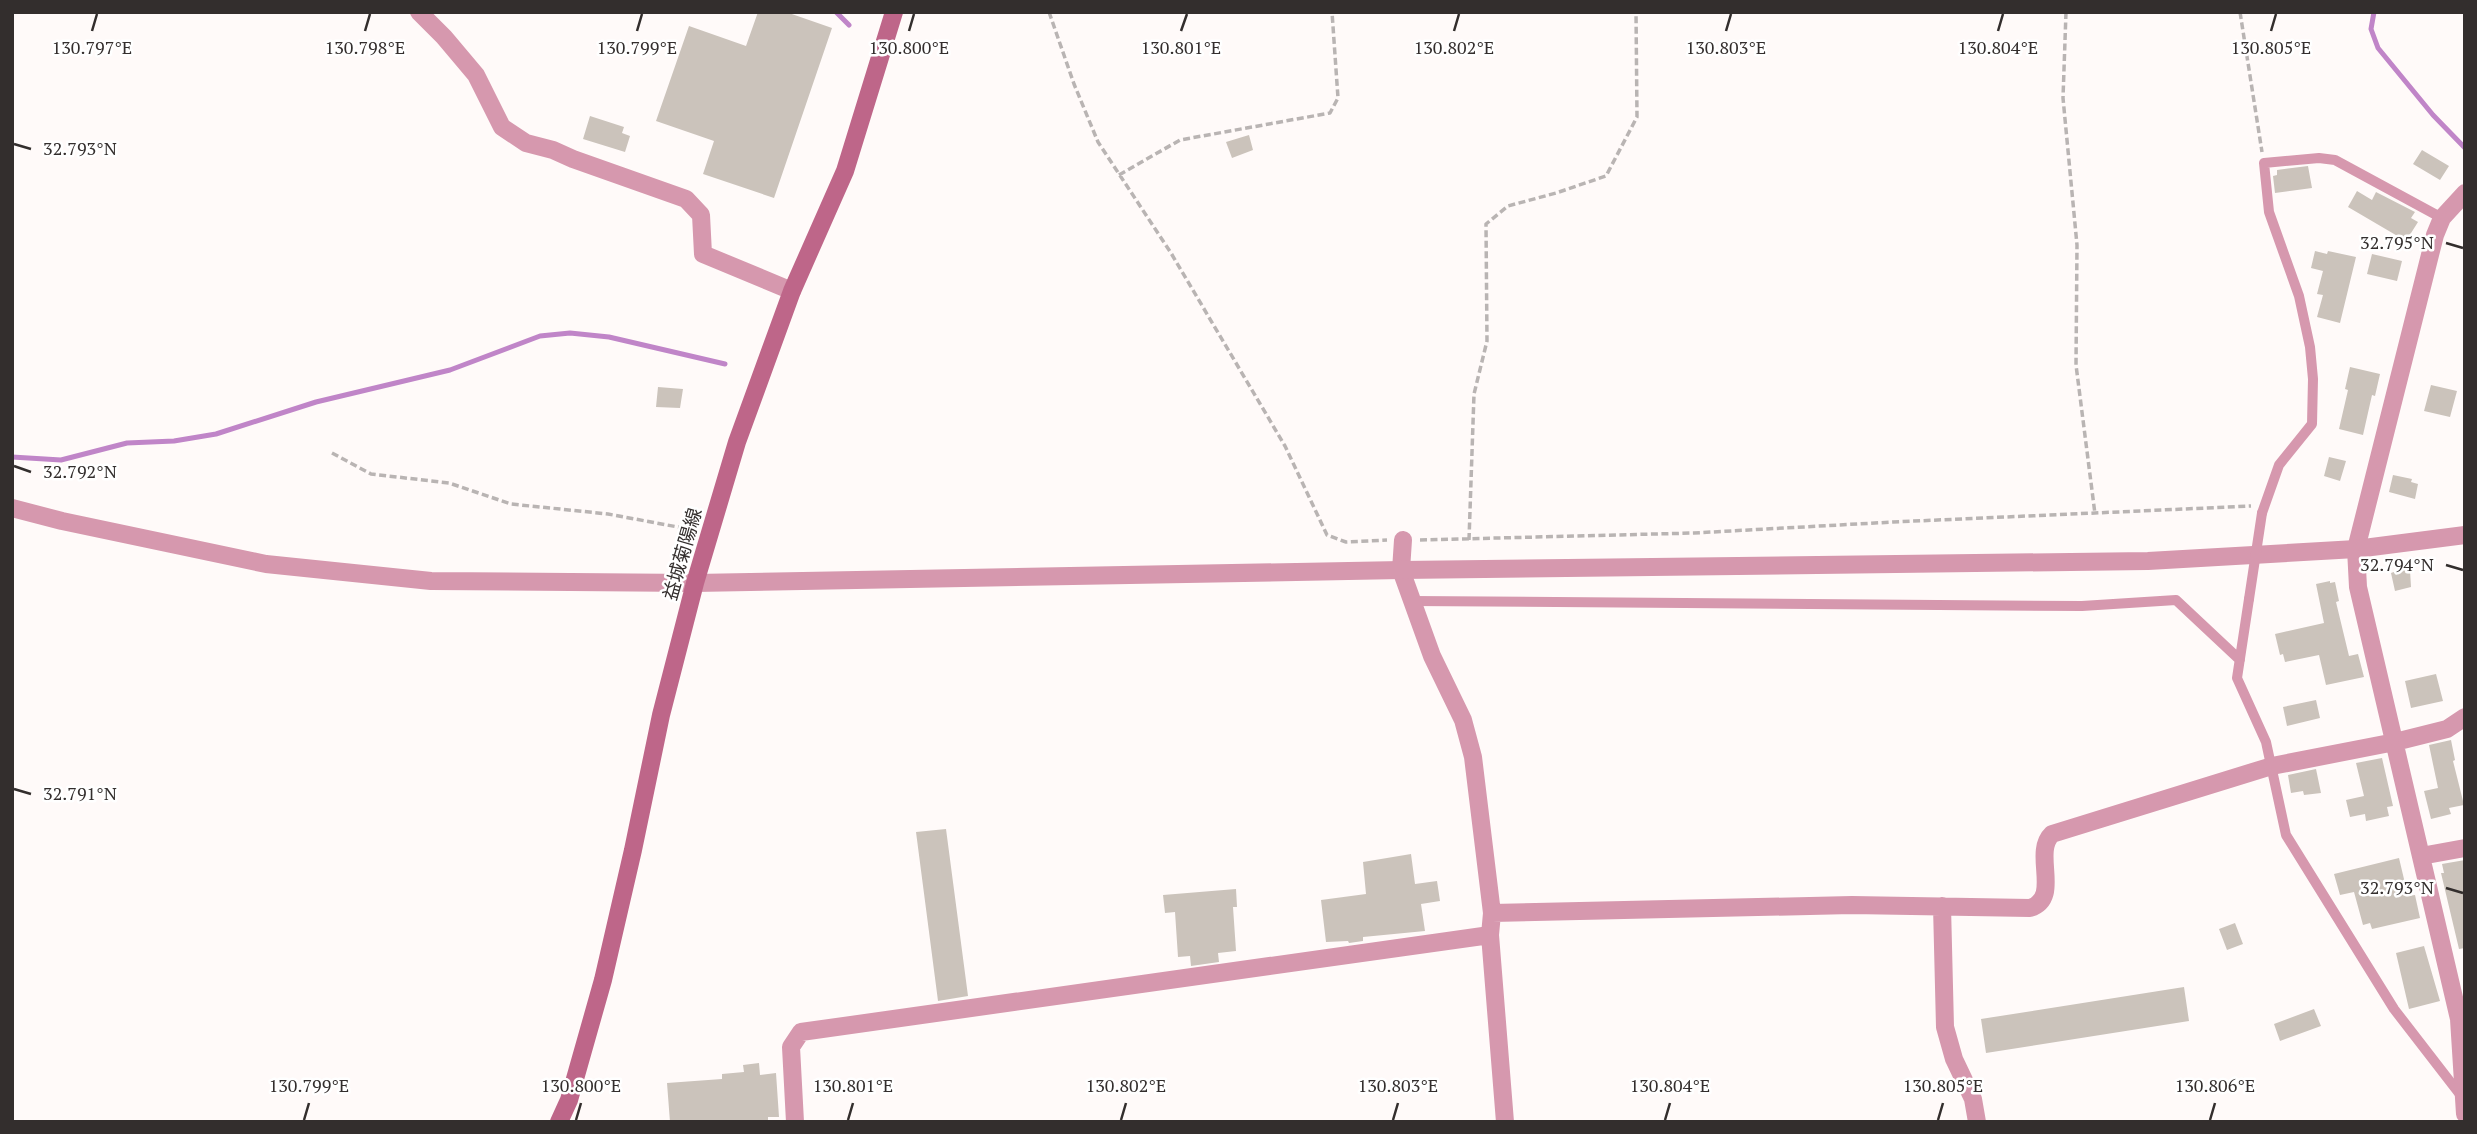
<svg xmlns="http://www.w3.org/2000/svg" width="2477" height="1134" viewBox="0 0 2477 1134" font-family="'PT Serif','Noto Sans JP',serif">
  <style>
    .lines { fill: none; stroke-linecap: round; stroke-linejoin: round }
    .stream { stroke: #c085c8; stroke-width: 5 }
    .building { fill: #cbc3bb }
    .path { stroke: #b9b4b3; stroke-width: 3.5; stroke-dasharray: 7 3.5; stroke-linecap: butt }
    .service { stroke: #d698ae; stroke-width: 10 }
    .minor { stroke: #d698ae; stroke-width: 18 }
    .tertiary { stroke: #d698ae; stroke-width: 18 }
    .secondary { stroke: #be6689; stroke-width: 18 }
    .service-bridge { stroke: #d698ae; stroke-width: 10 }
    .ticks { fill: none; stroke: #332e2d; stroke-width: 2.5 }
    .labels { text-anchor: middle; stroke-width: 5; stroke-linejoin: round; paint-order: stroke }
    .street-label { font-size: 19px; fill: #332e2d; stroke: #fff }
    .ticks-label { font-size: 18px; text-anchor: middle; fill: #332e2d; stroke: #fff; stroke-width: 5; stroke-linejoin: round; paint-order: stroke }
  </style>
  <rect width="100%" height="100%" fill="#fffaf9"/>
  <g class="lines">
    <path class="stream" d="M836,12L849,25
      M2374,12L2371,29L2378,48L2433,115L2465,148
      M12,457L61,460L127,443L174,441L216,434L316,402L450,370L540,336L570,333L609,337L725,364"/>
  </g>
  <path class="building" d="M758,12H786L832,28L774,198L703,174L714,141L656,121L689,26L746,46Z
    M590,116L624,127L622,133L630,136L625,152L583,139Z
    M1249,135L1253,150L1232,158L1226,142Z
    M2422,150L2449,166L2440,180L2413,164Z
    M2308,166L2312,188L2275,193L2273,176L2277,175V170Z
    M2357,191L2372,200L2376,192L2415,212L2411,218L2418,222L2406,241L2348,207Z
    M2315,251L2327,254L2328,251L2356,257L2340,323L2317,317L2323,295L2317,294L2323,271L2311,268Z
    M2372,254L2402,261L2397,281L2367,274Z
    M2350,367L2380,374L2375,396L2372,395L2363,435L2339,429L2348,390L2345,389Z
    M2431,385L2457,391L2450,417L2424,411Z
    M658,387L683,389L680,408L656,407Z
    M2329,457L2346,461L2340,481L2324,476Z
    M2393,475L2412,479L2411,482L2418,484L2415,499L2389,492Z
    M2399,570H2410L2411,587L2395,591L2391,573Z
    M2330,581V583L2335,582L2339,601L2336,602L2349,656L2358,654L2364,677L2326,685L2319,655L2285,662L2283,654L2280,655L2275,634L2324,623L2316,584Z
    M2436,674L2443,701L2411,708L2405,681Z
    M2316,700L2320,718L2287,726L2283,707Z
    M2451,740L2455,760L2453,761L2464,805L2449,808L2451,814L2431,819L2424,791L2438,788L2429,745Z
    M2382,758L2393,806L2387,807L2389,816L2366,821L2365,814L2350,817L2346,800L2364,796L2356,763Z
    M2316,769L2321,793L2304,795L2303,791L2291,793L2288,775Z
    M946,829L968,996L938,1001L916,832Z
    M1411,854L1415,884L1437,881L1440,901L1421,904L1425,931L1363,937V941L1349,943L1348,941L1326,942L1321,900L1366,894L1363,862Z
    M2399,858L2408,896L2415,895L2420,918L2372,929L2370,923L2363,925L2354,892L2340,895L2334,874Z
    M2465,860V948L2459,949L2441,873H2444L2442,864Z
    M1236,889L1237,907H1233L1236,951L1218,953L1219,962L1191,966L1190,956L1178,957L1175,912L1165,913L1163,895Z
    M2235,923L2243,944L2227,950L2219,929Z
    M2424,946L2440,1001L2409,1009L2396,953Z
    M2184,987L2189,1021L1986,1053L1981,1019Z
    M2314,1009L2321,1026L2280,1041L2274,1024Z
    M759,1063L760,1075L776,1073L779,1117H768V1122H670L667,1083L722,1079V1074L744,1072L743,1065Z"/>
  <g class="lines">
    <path class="path" d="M1049,12L1074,84L1098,142L1171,253L1285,446L1327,535L1346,542L1387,540
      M2066,12L2063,98L2077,245L2076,365L2095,514
      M2240,12L2262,152
      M1119,175L1180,140L1330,113L1338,98L1332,12
      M332,453L371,474L449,483L511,504L608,514L694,530
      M1420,540L1694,533L1893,522L2251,506
      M1469,540L1474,394L1487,341L1486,224L1508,206L1556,193L1606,176L1637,117L1636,12"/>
    <path class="service" d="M2262,513L2279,465L2312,424L2313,379L2310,347L2299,296L2269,212L2264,163L2319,158L2335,160L2442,218
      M2249,599L2237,678L2266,742L2286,835L2394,1009L2462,1097
      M1412,601L2082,606L2176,600L2240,660"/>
    <path class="minor" d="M419,12L444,37L476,75L502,127L526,143L553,150L573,159L686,199L701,215L703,254L792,291
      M2465,193L2442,218L2435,235L2356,549L2358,587L2459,1019L2465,1114
      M1403,540L1401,570L1432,656L1463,720L1473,757L1492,913L1490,935L1505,1122
      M2421,856L2465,848
      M1942,906L1945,1027L1954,1059L1973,1099L1977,1122
      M1492,913L1852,905L2030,908C2062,898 2032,853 2052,834L2272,766L2395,742L2447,729L2465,717
      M795,1122L791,1047L801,1032L1490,935"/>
    <path class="tertiary" d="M12,508L62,521L266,564L431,581L695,583L1401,570L2148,561L2356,549L2465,535"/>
    <path class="secondary" d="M559,1122L569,1100L603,980L633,850L661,715L695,583L737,442L792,291L845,171L894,12"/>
    <path class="service-bridge" d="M2249,599L2262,513"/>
  </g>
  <path class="ticks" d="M92,31L97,14M365,31L370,14M637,31L642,14M909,31L914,14M1181,31L1187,14M1454,31L1459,14M1726,31L1731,14M1998,31L2003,14M2271,31L2276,14M14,144L31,149M2446,243L2463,248M14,466L31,472M2446,565L2463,570M14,789L31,794M2446,888L2463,893M304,1120L309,1103M576,1120L581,1103M848,1120L853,1103M1121,1120L1126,1103M1393,1120L1398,1103M1665,1120L1670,1103M1938,1120L1943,1103M2210,1120L2215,1103"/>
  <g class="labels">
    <g class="street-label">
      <text transform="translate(682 554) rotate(-74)" y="7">益城菊陽線</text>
    </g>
  </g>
  <g class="ticks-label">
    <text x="92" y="54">130.797°E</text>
    <text x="365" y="54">130.798°E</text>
    <text x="637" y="54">130.799°E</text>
    <text x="909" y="54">130.800°E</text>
    <text x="1181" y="54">130.801°E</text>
    <text x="1454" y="54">130.802°E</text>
    <text x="1726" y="54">130.803°E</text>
    <text x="1998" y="54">130.804°E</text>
    <text x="2271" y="54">130.805°E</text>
    <text x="80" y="155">32.793°N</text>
    <text x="2397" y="249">32.795°N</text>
    <text x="80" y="478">32.792°N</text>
    <text x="2397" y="571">32.794°N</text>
    <text x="80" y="800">32.791°N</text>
    <text x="2397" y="894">32.793°N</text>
    <text x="309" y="1092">130.799°E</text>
    <text x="581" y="1092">130.800°E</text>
    <text x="853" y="1092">130.801°E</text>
    <text x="1126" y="1092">130.802°E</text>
    <text x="1398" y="1092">130.803°E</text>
    <text x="1670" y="1092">130.804°E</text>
    <text x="1943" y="1092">130.805°E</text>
    <text x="2215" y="1092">130.806°E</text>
  </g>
  <rect width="2477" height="1134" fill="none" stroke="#332e2d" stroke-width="28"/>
</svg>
